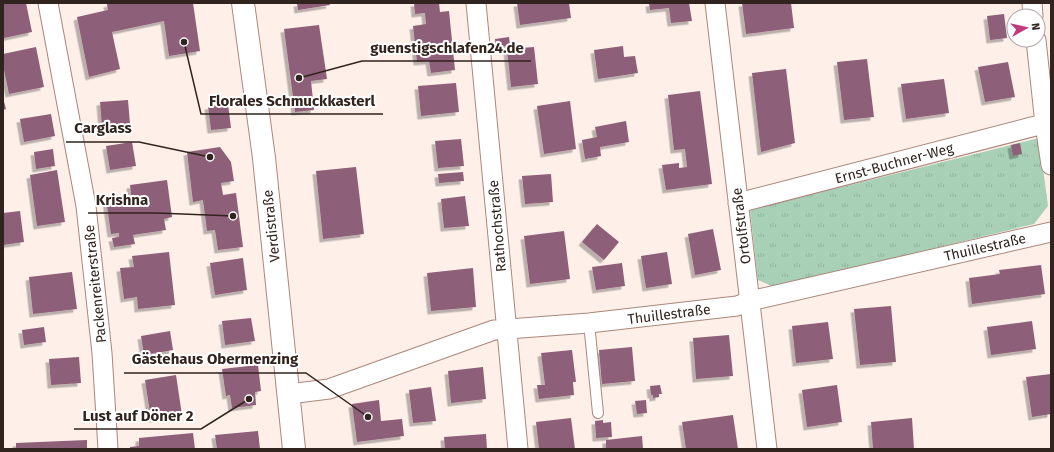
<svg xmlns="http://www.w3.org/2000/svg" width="1054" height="452" viewBox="0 0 1054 452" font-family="'Fira Sans',sans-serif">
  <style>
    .park { fill: url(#park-tufts) }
    .building { fill: #8d5e78; filter: url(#shadow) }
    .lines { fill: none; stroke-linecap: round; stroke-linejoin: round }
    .service-casing { stroke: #aa877b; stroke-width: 12 }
    .minor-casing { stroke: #aa877b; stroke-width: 21 }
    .primary-casing { stroke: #aa877b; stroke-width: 24 }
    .service { stroke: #fff; stroke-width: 10 }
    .minor { stroke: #fff; stroke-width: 19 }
    .primary { stroke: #fff; stroke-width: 22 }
    .labels { text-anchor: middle; stroke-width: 4; stroke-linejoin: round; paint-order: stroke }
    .street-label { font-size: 14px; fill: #31231e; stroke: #fff }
    .leader { fill: none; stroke: #31231e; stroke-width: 1.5 }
    .callout-dot { fill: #31231e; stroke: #fff; stroke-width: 1.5 }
    .callout-label { font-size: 15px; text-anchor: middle; font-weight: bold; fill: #31231e; stroke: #fff; stroke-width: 4; stroke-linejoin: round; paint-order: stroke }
  </style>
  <defs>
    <pattern id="park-tufts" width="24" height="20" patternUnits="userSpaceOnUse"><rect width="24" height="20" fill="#a7d0b6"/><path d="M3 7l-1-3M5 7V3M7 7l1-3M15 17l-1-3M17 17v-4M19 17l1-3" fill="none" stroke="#90b29c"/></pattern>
    <filter id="shadow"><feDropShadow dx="-3.5" dy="3.5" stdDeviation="0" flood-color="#0004"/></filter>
  </defs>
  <rect width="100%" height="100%" fill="#feefe9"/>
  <path class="park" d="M1039,138L1048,206L1034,224L774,287L758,280L750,210Z"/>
  <path class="building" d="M3,3H26L32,32L4,38Z
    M112,3H193L200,51L169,56L164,21L112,32L120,69L89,77L77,17L108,10L107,4Z
    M297,3H329L330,5L298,10Z
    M414,3H439L440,12L449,11L455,70L431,73L429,61L417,62L413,26L426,24L425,13L415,14Z
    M517,3H569L571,18L520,25Z
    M649,3H689L692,21L671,23L669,8L650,10Z
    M742,3H791L794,28L746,34Z
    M1004,14L1007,38L990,40L987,16Z
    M319,25L327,79L311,81L314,110L295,112L284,29Z
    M509,37L510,46L496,47L495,39Z
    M623,46L624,57L635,56L638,73L598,79L594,50Z
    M36,47L44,87L9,94L3,65V54Z
    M534,47L538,84L511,87L507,49Z
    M867,59L874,117L844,120L837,62Z
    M1008,62L1015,97L985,102L978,67Z
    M786,69L795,143L761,152L752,73Z
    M944,79L949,113L906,119L901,84Z
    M456,83L459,112L421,116L418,86Z
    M700,91L712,184L666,190L662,165L679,163V168L687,167L685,149L674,150L668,95Z
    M3,98L6,109L3,110Z
    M128,100L130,124L102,126L100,102Z
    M570,101L576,149L544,154L537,106Z
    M228,104L231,128L211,130L208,106Z
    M51,114L55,136L24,142L20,119Z
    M626,121L629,142L600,147L601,156L585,159L582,140L597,137L595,127Z
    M461,139L464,166L438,168L435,141Z
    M132,142L136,166L110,170L106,146Z
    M1020,143L1022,154L1013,156L1011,145Z
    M220,147L231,162L234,181L221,183L223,195L236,193L243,247L218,250L215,230L207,231L203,200L193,202L187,152Z
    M53,149L55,166L36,169L34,152Z
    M356,167L364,234L323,239L316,171Z
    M57,170L65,222L37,226L30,175Z
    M463,172L464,181L439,183L438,174Z
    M551,174L553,202L525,204L522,176Z
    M167,180L172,217L164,219L166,230L133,235L135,244L114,247L112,238L119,237V233L111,234L106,199L119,197L120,204L132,202L130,185Z
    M465,196L469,226L444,228L441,199Z
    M20,211L24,242L3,245V213Z
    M597,224L619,242L604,260L582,242Z
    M713,229L721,270L695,275L688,234Z
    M564,231L570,279L530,284L524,236Z
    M169,252L175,305L138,309L137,297L124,299L120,268L134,267L132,256Z
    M667,252L672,284L646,288L641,256Z
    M243,258L247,290L215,295L210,263Z
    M622,263L625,286L596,290L592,267Z
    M1041,265L1045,294L972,304L969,278L1000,274L999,270Z
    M473,268L476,307L431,311L427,273Z
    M72,272L77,309L33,314L29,277Z
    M891,306L896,362L860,365L854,309Z
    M251,318L255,341L225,345L222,321Z
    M1032,321L1036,349L991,355L987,327Z
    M828,322L833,359L796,363L792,326Z
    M44,327L46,342L24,345L22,330Z
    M170,331L173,350L144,355L141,336Z
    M729,335L733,376L696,379L693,338Z
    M632,347L635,381L602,384L599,350Z
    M572,350L576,382H573L574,395L539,399L537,385H545L541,353Z
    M79,357L81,383L51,385L49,359Z
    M258,365L261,391L255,392L256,405L232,408L230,395L226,396L222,369Z
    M483,367L486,399L451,403L448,371Z
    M1051,374V414L1032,417L1026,377Z
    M176,375L182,415L151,419L145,380Z
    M660,385L662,394H659V397L653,398V395H651L650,386Z
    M837,385L842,422L807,427L802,390Z
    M431,387L436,421L413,423L409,390Z
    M379,400L381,421L402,419L404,436L357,442L352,404Z
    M646,400L647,413L637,414L635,401Z
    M733,415L738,449H686L682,422Z
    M571,418L575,449H539L536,422Z
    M912,418L914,449H873L871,422Z
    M603,420V423L611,422L612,437L596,438L595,421Z
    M258,431L260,449H217L215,435Z
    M193,433L195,449H130V447L139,446V438Z
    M486,434L487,449H445L444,437Z
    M642,436L643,449H606V440Z
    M87,440V449H16V443Z"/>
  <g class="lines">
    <g class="service-casing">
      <path id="service" d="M589,323L598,413"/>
    </g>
    <g class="minor-casing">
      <path id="minor" d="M48,3L86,206L102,353L108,449
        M476,3L518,449
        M715,3L767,449
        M1032,3L1033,16
        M1036,40L1045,124L1051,165
        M738,203L1051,122
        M289,394L329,389L494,330L589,323L737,306L750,301L1051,232"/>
    </g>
    <g class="primary-casing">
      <path id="primary" d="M243,3L264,158L294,449"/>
    </g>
    <use href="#service" class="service"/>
    <use href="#minor" class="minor"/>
    <use href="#primary" class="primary"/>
  </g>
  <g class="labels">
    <g class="street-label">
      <text transform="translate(894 163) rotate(-15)" y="5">Ernst-Buchner-Weg</text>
      <text transform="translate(271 226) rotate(-96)" y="5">Verdistraße</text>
      <text transform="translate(497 226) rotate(-95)" y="5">Rathochstraße</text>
      <text transform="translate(741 226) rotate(-97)" y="5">Ortolfstraße</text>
      <text transform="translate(985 247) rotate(-13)" y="5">Thuillestraße</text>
      <text transform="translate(95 284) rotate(-96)" y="5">Packenreiterstraße</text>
      <text transform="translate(669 314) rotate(-7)" y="5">Thuillestraße</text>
    </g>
  </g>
  <path class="leader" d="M299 78L362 61H531M184 42L201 114H383M210 157L139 142H66M233 216L157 213H88M368 417L306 373H124M249 399L201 429H74"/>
  <g class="callout-dot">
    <circle cx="299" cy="78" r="4"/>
    <circle cx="184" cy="42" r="4"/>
    <circle cx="210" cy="157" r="4"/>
    <circle cx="233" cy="216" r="4"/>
    <circle cx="368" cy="417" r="4"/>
    <circle cx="249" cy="399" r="4"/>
  </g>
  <g class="callout-label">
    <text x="447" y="53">guenstigschlafen24.de</text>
    <text x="292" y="106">Florales Schmuckkasterl</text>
    <text x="103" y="133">Carglass</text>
    <text x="122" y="205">Krishna</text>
    <text x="215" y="364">Gästehaus Obermenzing</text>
    <text x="138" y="421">Lust auf Döner 2</text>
  </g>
  <rect width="1054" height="452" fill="none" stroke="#31231e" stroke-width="8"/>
  <g transform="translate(1026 28) rotate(82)"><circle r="19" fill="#ffffff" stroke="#ada7a5"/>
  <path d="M0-3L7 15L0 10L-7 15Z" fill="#c03a7c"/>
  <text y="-6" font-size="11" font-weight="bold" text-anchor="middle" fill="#31231e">N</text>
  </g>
</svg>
